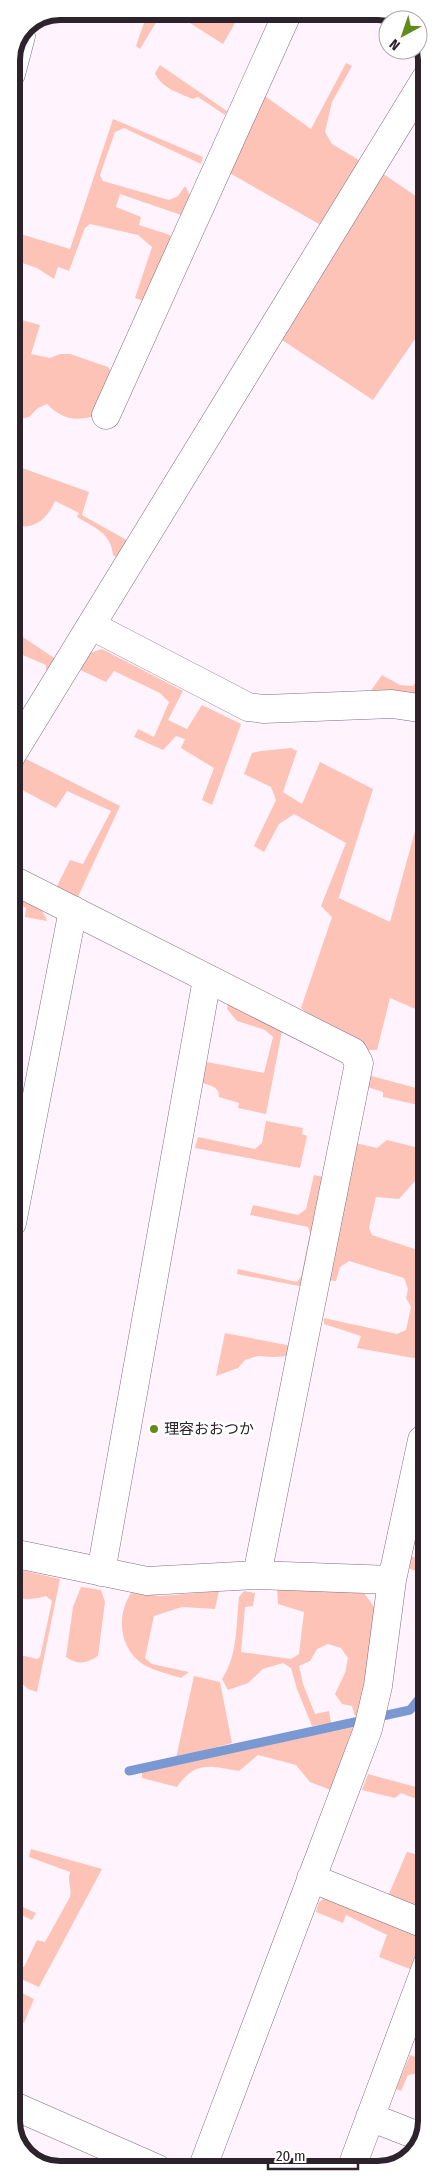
<svg xmlns="http://www.w3.org/2000/svg" width="438" height="2181" viewBox="0 0 438 2181" font-family="'Fira Sans Condensed','Noto Sans JP',sans-serif">
  <style>
    .grass { fill: #fdc3b7 }
    .lines { fill: none; stroke-linecap: round; stroke-linejoin: round }
    .stream { stroke: #7a98d2; stroke-width: 9 }
    .minor-casing { stroke: #826c81; stroke-width: 29 }
    .minor { stroke: #fff; stroke-width: 28 }
    .poi-dot { fill: #618c1c; stroke: #fff; stroke-width: 2 }
    .labels { text-anchor: middle; stroke-width: 5; stroke-linejoin: round; paint-order: stroke }
    .poi-label { font-size: 15px; fill: #2c232c; stroke: #fff; text-anchor: start }
    .rim { fill: none; stroke: #2c232c; stroke-width: 6 }
  </style>
  <rect width="100%" height="100%" fill="#fff4fe"/>
  <path class="grass" d="M148,11H163L140,49L136,46Z
    M171,11H212L235,23L223,44Z
    M346,63L352,66L332,102L325,132L332,144L364,163L326,228L226,171L262,94L311,129Z
    M160,65L227,111L225,115L198,97L193,99C179,93 161,88 155,73Z
    M113,119L203,157L201,164L124,128L115,132L100,175L103,181L169,200L178,196L185,186L191,197L184,216L120,194L116,207L141,217L139,225L170,235L172,244L144,301L135,298L152,247L138,235L90,224L85,228L69,271L58,267L54,279L37,268L11,259V231L70,249Z
    M382,173L426,203V323L373,400L279,338Z
    M11,317L40,325L31,354L50,358L60,354H70L108,367L114,375L96,416C74,421 63,420 47,404L38,408L29,417L15,420L11,417Z
    M11,464L89,492L82,515L130,542L120,560L113,555C111,533 95,528 77,517L79,513L55,501C47,520 32,532 11,524Z
    M11,629L60,662L47,678L46,665L11,650Z
    M102,649L183,691L168,720L187,729L202,705L241,724L212,805L202,800L214,768L181,748L185,739L176,736L163,750L134,737L138,729L154,737L169,702L160,693L114,671L106,682L76,668L86,654Z
    M426,667V696L370,692L382,675L400,685L413,686Z
    M291,748L297,751L283,792L302,804L320,762L373,789L337,903L339,898L390,922L420,813L426,817L427,1014L390,998L377,1050H366L313,1018L301,1008L332,917L321,906L346,843L294,814L279,824L264,852L254,846L276,800L271,787L244,774L252,753L261,751Z
    M22,757L120,806L76,901L55,890L70,860L83,864L111,811L67,791L56,808L11,784V776Z
    M11,892C25,898 43,905 47,921L25,917L26,908L11,900Z
    M229,1001L283,1026L266,1114L238,1108L239,1103L219,1097C219,1086 211,1086 202,1083L207,1062L264,1073L273,1037L265,1030L237,1021L227,1009Z
    M368,1075L427,1091V1107L383,1097V1092L364,1086Z
    M266,1121L303,1128L302,1134L307,1136L300,1168L195,1148L198,1137L255,1149L262,1143Z
    M387,1140L427,1150V1182L416,1180L399,1199L376,1197L369,1228L372,1235L427,1253V1330L419,1359L357,1348L361,1336L324,1324V1318L397,1334L406,1330L411,1307L406,1298L408,1289L404,1278L349,1261L340,1267L336,1281L325,1280L351,1142L377,1148Z
    M314,1175L327,1178L304,1287L237,1274L238,1269L297,1282L301,1277L310,1233L308,1227L250,1215L253,1205L298,1215L306,1209Z
    M225,1333L292,1346L290,1356L273,1357L258,1356L245,1360L238,1368L216,1376Z
    M411,1556L425,1562L427,1560V1575L408,1568Z
    M12,1568L60,1579L37,1692L28,1689L12,1674V1653L37,1659L40,1657L52,1601L46,1596C34,1599 22,1602 12,1594Z
    M277,1585L361,1589L375,1608L360,1716H355L352,1706L342,1704L335,1694L345,1673L348,1658L341,1648L328,1644L317,1649L310,1661L299,1666L303,1684L315,1714L329,1711L331,1723L312,1726L297,1689L291,1668L283,1663L263,1669L248,1683L228,1690L222,1679C238,1655 236,1625 239,1597L244,1591L255,1593L253,1606L245,1607L241,1652L291,1659L299,1654L304,1612L278,1604Z
    M81,1587L101,1590L105,1602L98,1656C86,1664 78,1665 66,1657L73,1607Z
    M219,1591L215,1609L182,1607L154,1616L145,1658L152,1664L189,1672L181,1678C169,1674 155,1671 144,1665C119,1649 116,1616 131,1593L162,1596Z
    M194,1676L220,1682L232,1743L176,1758Z
    M359,1726L333,1791L310,1782L296,1765L258,1755L239,1771C210,1766 196,1760 177,1787L142,1778V1771Z
    M368,1774L427,1790V1803L401,1793L395,1798L362,1790Z
    M31,1849L102,1869L39,1987L12,1975V1964L24,1967L37,1940L45,1942L70,1897C72,1888 67,1881 70,1872L29,1857Z
    M407,1852L427,1857V1911L388,1896Z
    M326,1897L419,1934L423,1945L415,1971L379,1957L387,1935L346,1915L343,1923L316,1912L319,1902Z
    M12,1902L36,1913L32,1920L12,1911Z
    M12,1988L34,1999L24,2023L12,2017Z
    M410,2055L427,2061V2076L419,2073L408,2075L401,2091L396,2089Z"/>
  <g class="lines">
    <path class="stream" d="M129,1771L410,1710L427,1689"/>
    <g class="minor-casing">
      <path id="minor" d="M11,74L21,36
        M106,415L288,12
        M92,626L248,707L264,709L392,704L426,709
        M11,756L426,78
        M11,879L353,1052L359,1063L257,1575
        M12,1223L73,910
        M12,1553L147,1581L257,1575L392,1580
        M101,1572L207,979
        M311,1878L427,1925
        M12,2105L158,2169
        M370,2117L421,2137
        M202,2169L368,1729L378,1686L392,1580L422,1440L427,1437
        M351,2169L427,1965"/>
    </g>
    <use href="#minor" class="minor"/>
  </g>
  <circle class="poi-dot" cx="154" cy="1429" r="5"/>
  <g class="labels">
    <g class="poi-label">
      <text x="164" y="1434">理容おおつか</text>
    </g>
  </g>
  <path d="M0 0H438V2181H0ZM60 20H378A40 40 0 0 1 418 60V2121A40 40 0 0 1 378 2161H60A40 40 0 0 1 20 2121V60A40 40 0 0 1 60 20Z" fill="#fff" fill-rule="evenodd"/>
  <path class="rim" d="M60 20H378A40 40 0 0 1 418 60V2121A40 40 0 0 1 378 2161H60A40 40 0 0 1 20 2121V60A40 40 0 0 1 60 20Z"/>
  <g transform="translate(403 35) rotate(220)"><circle r="24" fill="#ffffff" stroke="#aba7ab"/>
  <path d="M0-4L9 19L0 12L-9 19Z" fill="#618c1c"/>
  <text y="-8" font-size="14" font-weight="bold" text-anchor="middle" fill="#2c232c">N</text>
  </g>
  <path d="M268 2161v8h90v-8" fill="none" stroke="#2c232c" stroke-width="2.5"/>
  <text x="276" y="2161" font-size="15" fill="#2c232c" stroke="#ffffff" stroke-width="4" paint-order="stroke">20 m</text>
</svg>
